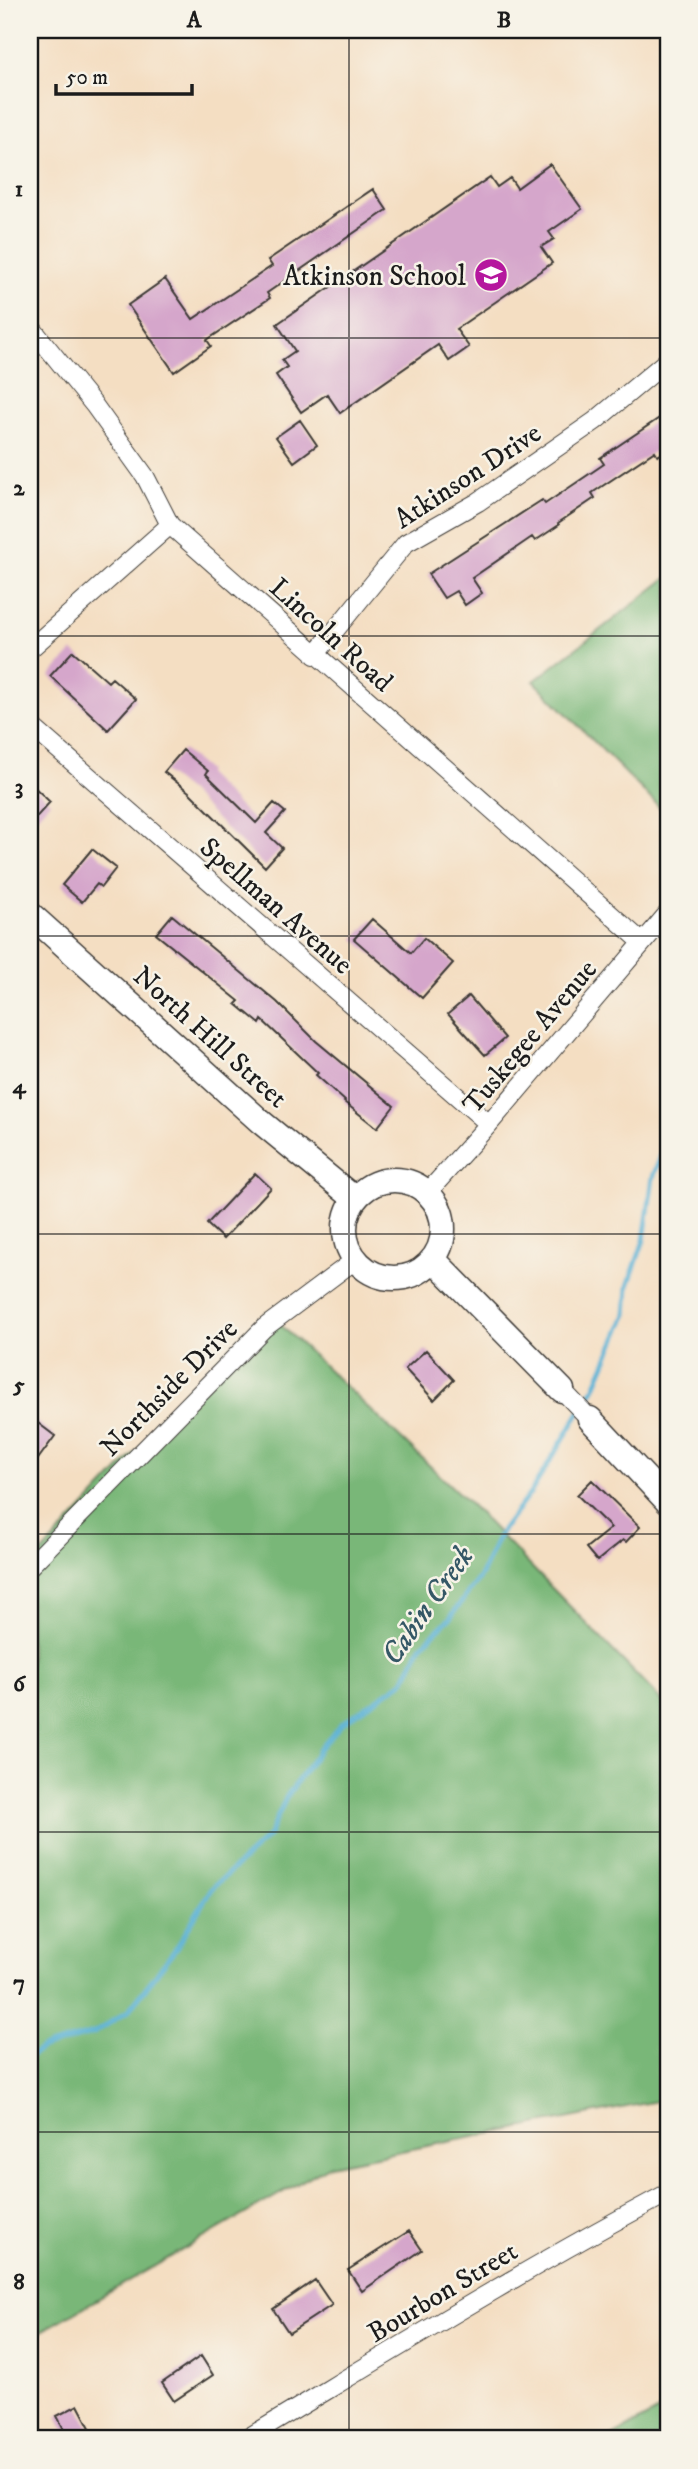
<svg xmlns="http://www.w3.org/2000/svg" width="698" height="2469" viewBox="0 0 698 2469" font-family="'IM FELL DW Pica',serif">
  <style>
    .forest { fill: #79b778; stroke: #4a6a4a; stroke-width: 2 }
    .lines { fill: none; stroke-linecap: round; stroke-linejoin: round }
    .stream { stroke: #57b0d4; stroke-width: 5 }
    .building { fill: #d5a6cb }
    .street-casing { stroke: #3c3935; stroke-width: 20 }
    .secondary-casing { stroke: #3c3935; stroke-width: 27 }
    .street { stroke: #fff; stroke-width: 18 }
    .secondary { stroke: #fff; stroke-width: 24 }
    .grid { fill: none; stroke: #1c1c1c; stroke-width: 2; stroke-opacity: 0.55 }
    .labels { text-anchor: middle; stroke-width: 5; stroke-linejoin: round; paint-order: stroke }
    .poi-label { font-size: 28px; fill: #1c1c1c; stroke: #f7f3e8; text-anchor: end }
    .street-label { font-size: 28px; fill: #1c1c1c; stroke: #f7f3e8 }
    .water-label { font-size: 30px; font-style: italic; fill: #345766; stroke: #f7f3e8 }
    .neatline { fill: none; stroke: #1c1c1c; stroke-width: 2.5 }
    .grid-label { font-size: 23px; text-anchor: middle; font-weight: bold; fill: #1c1c1c }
  </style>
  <rect width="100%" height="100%" fill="#f7f3e8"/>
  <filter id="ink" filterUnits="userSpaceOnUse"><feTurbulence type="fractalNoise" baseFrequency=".0143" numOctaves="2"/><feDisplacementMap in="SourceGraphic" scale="14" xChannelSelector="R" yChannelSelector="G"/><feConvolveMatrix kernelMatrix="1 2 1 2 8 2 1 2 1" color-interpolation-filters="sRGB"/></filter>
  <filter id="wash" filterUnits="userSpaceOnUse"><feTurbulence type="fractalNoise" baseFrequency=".00686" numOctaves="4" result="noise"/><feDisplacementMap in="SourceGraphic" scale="28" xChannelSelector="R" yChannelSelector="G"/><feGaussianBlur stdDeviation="1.57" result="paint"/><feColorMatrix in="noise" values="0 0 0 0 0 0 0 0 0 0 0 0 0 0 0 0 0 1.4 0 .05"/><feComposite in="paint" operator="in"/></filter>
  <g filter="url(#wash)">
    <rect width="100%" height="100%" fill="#f4dec2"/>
    <path class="forest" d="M668,577V816L534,681Z
      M267,1312L469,1503L668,1707V2099L330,2165L30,2338V1565Z
      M668,2406V2439H607Z"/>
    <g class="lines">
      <path class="stream" d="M30,2056L42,2048L94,2033L128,2011L177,1947L211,1889L268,1837L287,1796L322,1746L341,1724L404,1681L421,1646L449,1619L481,1575L500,1533L531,1492L594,1389L626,1315L628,1286L644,1240L653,1177L668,1138"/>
    </g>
    <g id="blocks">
      <path class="building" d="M550,164L582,209L549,232L554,239L541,247L552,263L456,329L469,347L449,361L438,345L340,413L327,394L301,412L276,375L287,367L282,360L295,351L277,324L490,177L497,187L510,178L517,188Z
        M373,189L387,210L267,293L270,298L207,340L211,346L174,372L128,305L165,279L193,319L272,266L268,260Z
        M661,417L668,428V449L658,456L655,451L592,493L595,498L558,523L559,525L535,541L532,537L472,578L482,593L465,605L456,591L444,598L428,574L542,500L545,504L604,464L600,458Z
        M300,420L317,445L294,462L276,437Z
        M73,651L108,682L112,678L136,699L108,730L50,676Z
        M183,750L208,771L206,774L256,823L274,803L285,812L266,833L282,848L265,867L189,792L164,772Z
        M30,783L50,802L30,824Z
        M92,849L116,868L101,887L97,884L82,902L62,885Z
        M172,915L277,1002L316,1041L394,1106L377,1128L344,1102L345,1101L316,1075L318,1073L262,1020L260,1024L236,1004L239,1001L156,934Z
        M372,919L411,953L424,938L453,963L422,998L354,939Z
        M469,996L505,1038L485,1055L448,1014Z
        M255,1173L271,1188L223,1239L207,1224Z
        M426,1350L454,1380L434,1400L405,1369Z
        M30,1417L55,1436L30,1470Z
        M592,1480L640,1527L626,1542L623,1540L597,1561L586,1548L611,1528L577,1495Z
        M409,2231L422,2250L362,2291L348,2270Z
        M315,2280L332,2305L289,2333L273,2309Z
        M201,2356L213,2375L174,2401L162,2383Z
        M78,2405L96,2439H69L57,2416Z"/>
    </g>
  </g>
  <g filter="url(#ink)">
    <use href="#blocks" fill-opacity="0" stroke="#3c3935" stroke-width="2"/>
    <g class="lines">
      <g class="street-casing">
        <path id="street" d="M30,326L94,405L145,476L170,525L642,942
          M30,649L170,525
          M315,655L406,543L478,502L595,421L668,360
          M30,725L489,1124
          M428,1192L489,1124L668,913
          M562,1390L590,1419
          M30,1566L264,1328L355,1260
          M246,2439C386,2355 524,2269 668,2193"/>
      </g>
      <g class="secondary-casing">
        <path id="secondary" d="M30,914L261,1122L355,1199
          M345 1229a49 49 0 1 1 98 0a49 49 0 1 1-98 0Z
          M433,1259L562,1390
          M590,1419L668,1502"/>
      </g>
      <use href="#street" class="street"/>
      <use href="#secondary" class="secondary"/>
    </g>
  </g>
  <path class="grid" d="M349,30V2439M30,338H668M30,636H668M30,936H668M30,1234H668M30,1534H668M30,1832H668M30,2132H668"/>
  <defs>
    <g id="school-disc" transform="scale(1.75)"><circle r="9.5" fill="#b5179e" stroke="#f7f3e8"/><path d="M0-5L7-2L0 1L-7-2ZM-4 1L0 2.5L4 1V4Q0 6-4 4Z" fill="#fff"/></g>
  </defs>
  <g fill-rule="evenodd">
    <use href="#school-disc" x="491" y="275"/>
  </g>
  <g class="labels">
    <g class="poi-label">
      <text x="466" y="285">Atkinson School</text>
    </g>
    <g class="street-label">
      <text transform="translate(467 475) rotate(-33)" y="10">Atkinson Drive</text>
      <text transform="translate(332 634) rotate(42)" y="10">Lincoln Road</text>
      <text transform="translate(277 905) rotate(41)" y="10">Spellman Avenue</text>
      <text transform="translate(211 1036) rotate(42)" y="10">North Hill Street</text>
      <text transform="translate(529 1036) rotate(-50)" y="10">Tuskegee Avenue</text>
      <text transform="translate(168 1387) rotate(-45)" y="10">Northside Drive</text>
      <text transform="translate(442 2291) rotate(-31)" y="10">Bourbon Street</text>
    </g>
    <g class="water-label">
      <text transform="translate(427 1605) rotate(-55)" y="10">Cabin Creek</text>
    </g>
  </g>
  <rect width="698" height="2469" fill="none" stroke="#f7f3e8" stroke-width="77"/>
  <path d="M56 84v10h136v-10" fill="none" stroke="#1c1c1c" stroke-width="3.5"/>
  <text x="66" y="84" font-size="21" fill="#1c1c1c" stroke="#f7f3e8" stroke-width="5" paint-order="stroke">50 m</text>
  <rect x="38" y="38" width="622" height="2392" class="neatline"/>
  <g class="grid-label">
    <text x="194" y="27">A</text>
    <text x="504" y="27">B</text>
    <text x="19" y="196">1</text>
    <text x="19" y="495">2</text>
    <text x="19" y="794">3</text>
    <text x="19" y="1093">4</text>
    <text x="19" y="1392">5</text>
    <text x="19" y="1691">6</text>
    <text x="19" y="1990">7</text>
    <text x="19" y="2289">8</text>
  </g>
</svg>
